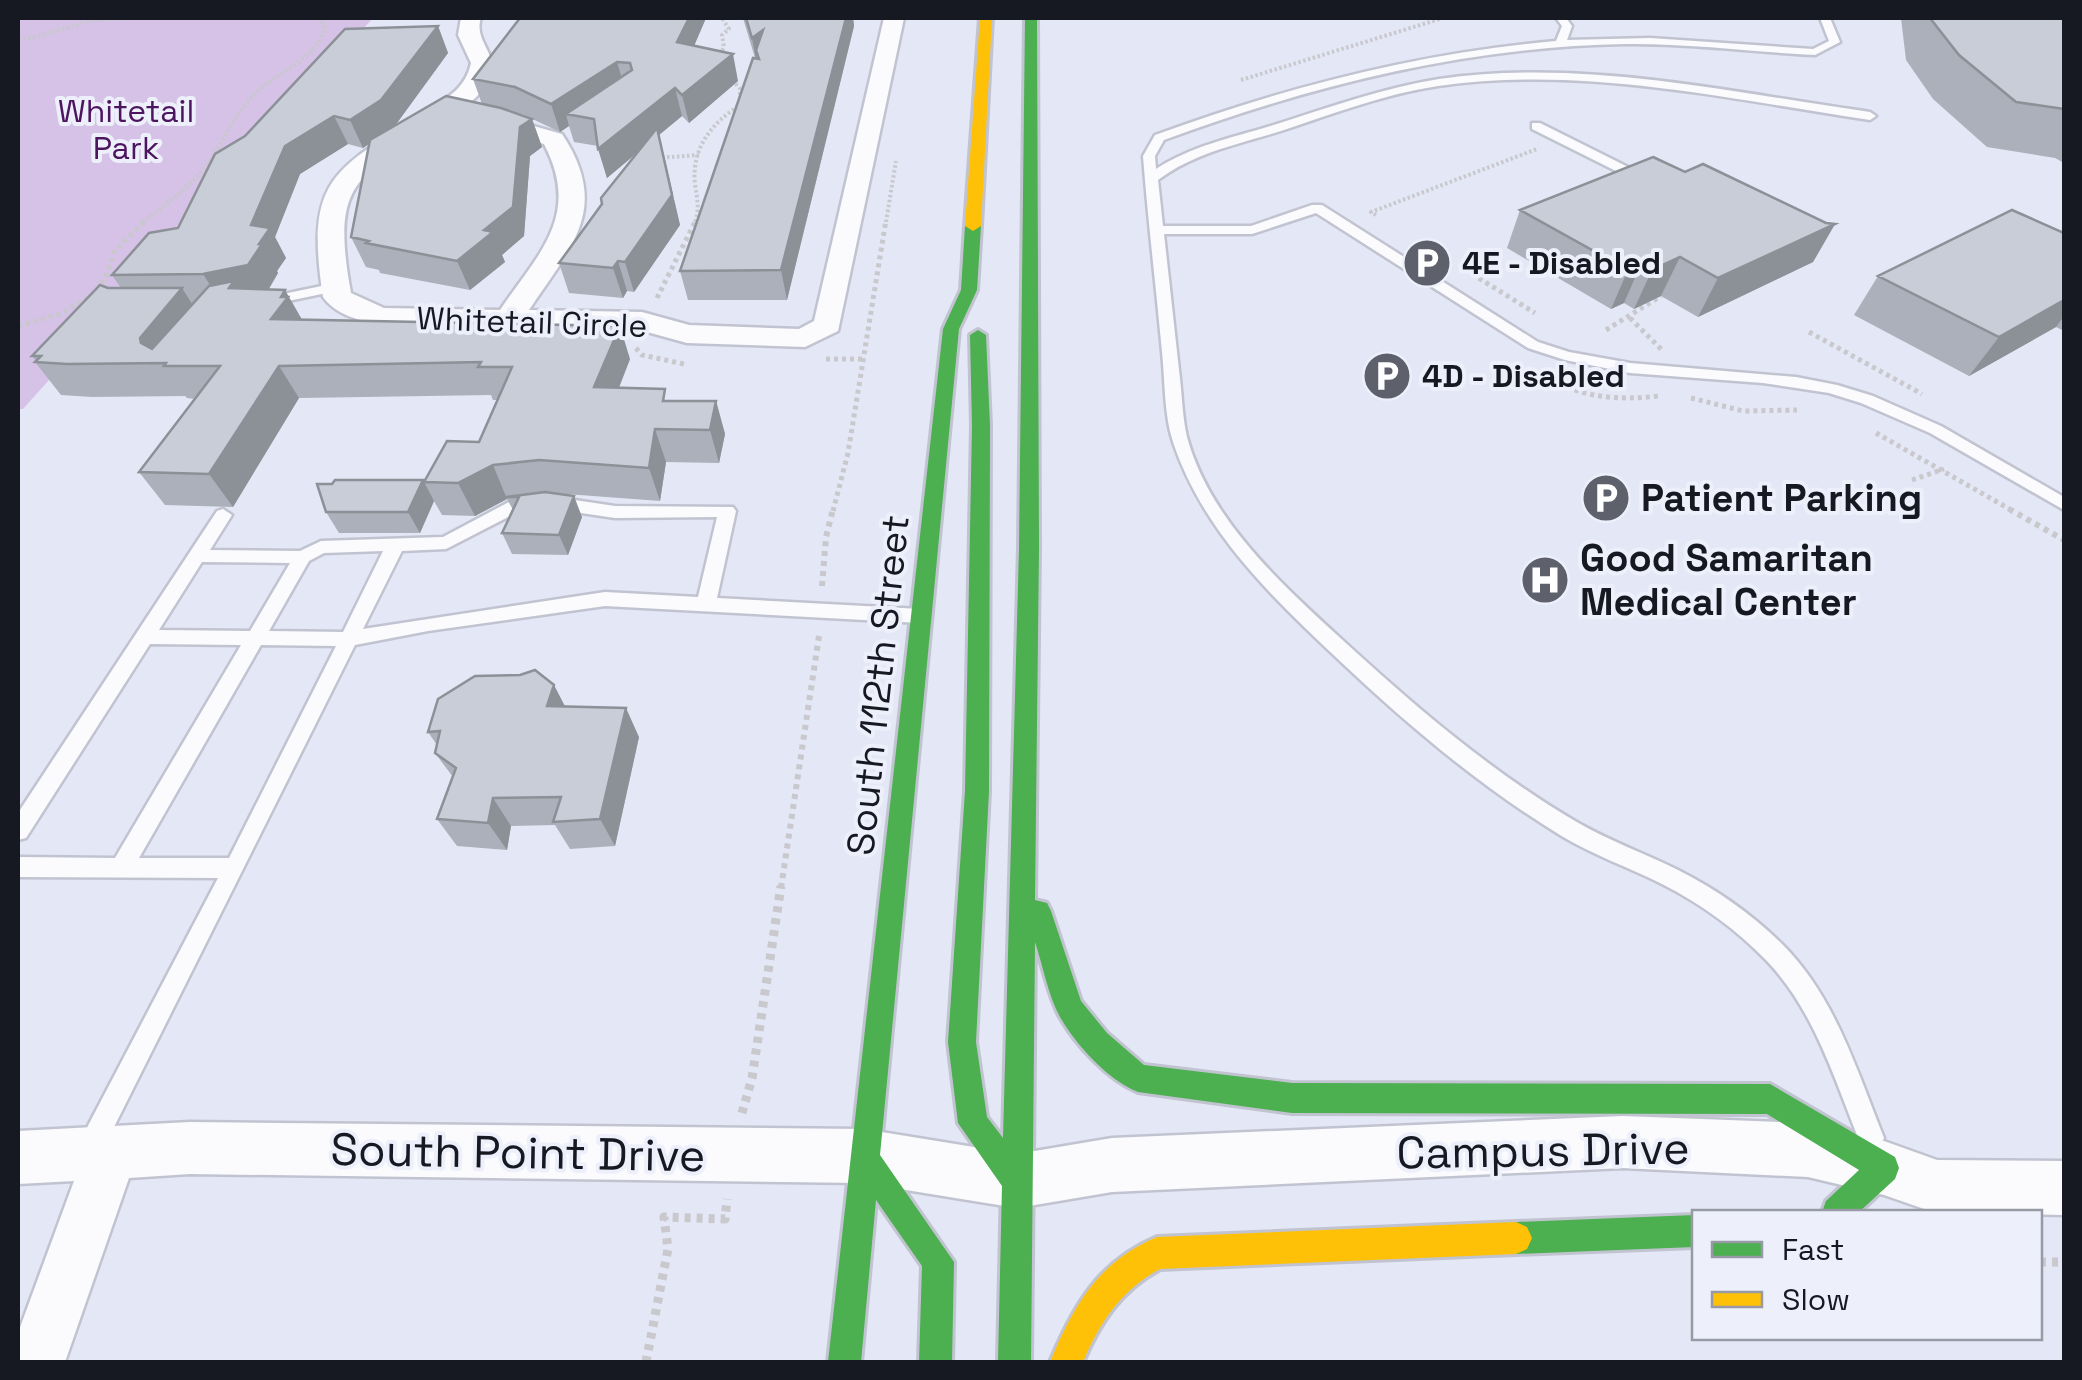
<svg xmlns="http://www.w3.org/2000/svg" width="2082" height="1380" viewBox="0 0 2082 1380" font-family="'Space Grotesk',sans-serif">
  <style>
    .green { fill: #d5c2e6 }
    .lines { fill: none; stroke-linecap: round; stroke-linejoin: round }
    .lane-casing { stroke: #c1c4d0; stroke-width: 5 }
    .street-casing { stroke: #c1c4d0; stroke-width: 5 }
    .fast-casing { stroke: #c1c4d0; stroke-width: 6 }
    .slow-casing { stroke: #c1c4d0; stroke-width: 6 }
    .path-far3 { stroke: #c8c8cd; stroke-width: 4; stroke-dasharray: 2.5 2.5; stroke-linecap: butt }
    .path-far2 { stroke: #c8c8cd; stroke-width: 5; stroke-dasharray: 4 4; stroke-linecap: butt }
    .path-far1 { stroke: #c8c8cd; stroke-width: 6; stroke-dasharray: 5 5; stroke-linecap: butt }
    .path { stroke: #c8c8cd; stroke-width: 9; stroke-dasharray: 6 6; stroke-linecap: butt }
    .lane { fill: #fbfbfe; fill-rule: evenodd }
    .street { fill: #fbfbfe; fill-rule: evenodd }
    .fast { fill: #4caf50; fill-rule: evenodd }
    .slow { fill: #ffc107; fill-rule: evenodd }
    .wall { fill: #acb0ba }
    .shaded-wall { fill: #8c9097 }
    .building { fill: #c8cdd8; stroke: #8c9097; stroke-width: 2.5 }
    .labels { text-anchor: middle; stroke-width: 8; stroke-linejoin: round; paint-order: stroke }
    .far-park-label { font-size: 32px; fill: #4d145f; stroke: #edf0fb }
    .far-poi-label { font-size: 32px; font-weight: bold; fill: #161822; stroke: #edf0fb; text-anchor: start }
    .far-street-label { font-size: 32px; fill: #161822; stroke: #edf0fb }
    .poi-label { font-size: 38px; font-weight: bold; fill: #161822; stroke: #edf0fb; text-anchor: start }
    .street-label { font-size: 38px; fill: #161822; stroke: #edf0fb }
    .near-street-label { font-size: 45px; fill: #161822; stroke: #edf0fb }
  </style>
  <rect width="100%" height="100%" fill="#e4e7f6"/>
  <path class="green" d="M18,18H373L23,409H18Z"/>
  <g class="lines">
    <g class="lane-casing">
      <path id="lane" d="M1556,18H1566L1572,26L1567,40L1650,38L1813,49L1829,41L1820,18H1830L1840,42L1815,55C1752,52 1688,43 1625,44C1465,47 1313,85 1164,140L1155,156L1156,169C1193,145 1236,137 1277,124C1330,107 1383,88 1439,79C1582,58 1728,92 1870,112L1876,116L1870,120C1728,99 1582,65 1438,86C1385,94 1335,113 1284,130C1240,144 1195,152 1158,180L1163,226H1251L1312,205H1322L1538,342L1569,352L1630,363L1796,377L1837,385L1873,396L1941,426L2064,497V510L1930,433L1861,403L1829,393L1763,383L1630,373L1565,360L1528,348L1316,213L1252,234H1164C1169,279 1174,324 1179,370C1182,392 1182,416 1187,437C1210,522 1286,588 1348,645C1419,710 1492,772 1575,821C1609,841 1644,853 1678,870C1716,889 1753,915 1783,945C1835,997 1857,1071 1884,1138L1880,1147L1871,1151L1862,1147C1835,1082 1816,1012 1766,960C1737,930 1700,903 1662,884C1628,867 1593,855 1560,835C1480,786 1409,726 1341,662C1273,598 1203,532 1173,442C1164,415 1165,380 1162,352C1156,287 1148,221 1143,156L1155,135C1286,87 1417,53 1556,41L1562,26Z
        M1532,123H1540L1634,170L1646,168L1652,172L1646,176L1628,177L1532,129Z
        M336,283L343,287L341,290L264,306L257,302L264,298Z
        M554,497L615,506L733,507L736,511L717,598L920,609L929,616L920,623L605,606L428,631L355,645L99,1157L90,1161L81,1157L77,1148L81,1139L218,878L18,877V857L115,858L241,645L150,644L26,838L18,840V813L217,511L223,509L232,515L210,550L300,551L321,541L443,537L509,502ZM554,509L615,518L717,517L698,597L605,592L363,629L402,551L446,549L518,512ZM383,551L343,632L269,631L309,561L324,553ZM202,562L290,563L250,631L159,630ZM261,645L336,646L229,858H139Z"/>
    </g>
    <g class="street-casing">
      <path id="street" d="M461,18H481C473,40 499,55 491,76C483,96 464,107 447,119C358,177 330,178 351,293L384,308L500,310C538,254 582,216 544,144L476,124L472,119L476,114L484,112L562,134C612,209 570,248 529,310L642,312L689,325L799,329L814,321L884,18H904L838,331L805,347L687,343L640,330L382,326C360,320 337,316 323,297C304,174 336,170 431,108C451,96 466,86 471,63L458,35Z
        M1623,1116L1808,1123L1884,1141L1937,1160L2064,1161V1215L1933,1212L1884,1195L1808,1177L1623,1168L1112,1192L1017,1208L863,1183L190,1174L129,1178L65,1362H18V1333L74,1181L18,1184V1131L190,1122L863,1129L1017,1154L1112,1138Z"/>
    </g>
    <g class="fast-casing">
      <path id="fast" d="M1025,18H1037L1039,548L1035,900L1047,903L1051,911L1081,1001L1107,1033L1144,1065L1292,1083L1770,1084L1895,1157L1899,1168L1895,1179L1859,1212H1822L1826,1201L1859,1170L1767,1114L1292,1113L1138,1092C1108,1080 1076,1045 1060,1017C1048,995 1043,966 1035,942L1031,1362H998L1002,1186L958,1123L948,1042L965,791L972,426L970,335L978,330L986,335L990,426L989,791L976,1042L987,1117L1003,1138L1019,548Z
        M973,221L981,226L977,290L959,329L880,1155L954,1262L952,1362H919L922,1266L876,1200L861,1362H828L943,329L961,290L965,226Z
        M1694,1215V1247L1516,1254L1505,1249L1500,1238L1505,1227L1516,1222Z"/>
    </g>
    <g class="slow-casing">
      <path id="slow" d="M980,18H992L981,226L973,231L965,226Z
        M1516,1222L1527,1227L1532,1238L1527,1249L1516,1254L1160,1269C1121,1290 1100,1322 1083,1362H1050C1074,1305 1098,1262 1157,1237Z"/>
    </g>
    <path class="path-far3" d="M132,18H164
      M18,38H32L93,20L132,18
      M720,55L724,47L722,35L729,29L722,18
      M1241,80L1443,18
      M657,158L699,155
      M1376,215L1371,212L1537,149
      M143,222C167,203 194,185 211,159C228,133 237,110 260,89C282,70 321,56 325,25L317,18
      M695,222C700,207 697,199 695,184C691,148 712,123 740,105V89L731,78
      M886,222L896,161"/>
    <path class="path-far2" d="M1472,274L1535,313
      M657,298L696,220
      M1630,318L1662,350
      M18,326L60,314L92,295L106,277L114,252L146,220
      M1606,330L1661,296
      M1809,332L1922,394
      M636,348L642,355L684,364
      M826,359H864
      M1546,384L1553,380C1587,399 1621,400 1659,396
      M1691,398L1743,411L1797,410
      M1876,433L2013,511
      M1912,480L1944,469
      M833,511L848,453L886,220"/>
    <path class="path-far1" d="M2009,509L2064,540
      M822,586L826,537L833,509
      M781,888L819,636"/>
    <path class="path" d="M742,1113L752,1078L781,886
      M2040,1262H2064
      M646,1362L668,1249L664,1217L725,1219L727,1199"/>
    <use href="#lane" class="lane"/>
    <use href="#street" class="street"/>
    <use href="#fast" class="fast"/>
    <use href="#slow" class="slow"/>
  </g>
  <path class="wall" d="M520,18H706L694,46L738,81L689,123L682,116L659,135L680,225L634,292L627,291L623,298L569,293L559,263L636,154L607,178L598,146L574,142L569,126L560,132L524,115L517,113L532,119L542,147L530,156L524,236L502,255L505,262L470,290L380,273L379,270L366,267L351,237L369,144L363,148L348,144L300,174L275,237L286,258L277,271L278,273L269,289L302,320L630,359L619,388L669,401H716L725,434L719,463L666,462L660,501L553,493L582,517L568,555L512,554L502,533L513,510L507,499L475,516L442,515L434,501L420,533H339L326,512L423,480L424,481L479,442L497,400H493L491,395L299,398L233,507L165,505L139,472L195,399L187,398L185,396L92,397L61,395L35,362L36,361L32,356L108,288H121L112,275L178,228L438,26L448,53L395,126L482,104L473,79Z
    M743,18H853L854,26L787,300H688L680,271L755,58Z
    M1901,18H2064V163L2055,158L1987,147L1933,99L1906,60Z
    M1685,172L1826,223L1835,224L1813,262L1698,317L1661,296L1634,309L1624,303L1611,309L1507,248L1520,210Z
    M2064,233V331L2056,327L1969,376L1854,315L1878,276Z
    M566,707L639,737L615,846L570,849L555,825L511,826L507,850L457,846L437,819L453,777L435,753L437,745L428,732Z"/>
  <path class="shaded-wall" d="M689,18H706L684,69L677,42Z
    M846,18H853L854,26L787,300L781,270Z
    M438,26L448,53L394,127L363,148L350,120Z
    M763,30L756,50L758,64L757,65L752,38Z
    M733,54L738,81L689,123L682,95Z
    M617,62L625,89L566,114L569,126L560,132L551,104Z
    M675,88L682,116L659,135L680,225L634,292L625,262L658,135L607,178L598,149Z
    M334,116L348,144L300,174L275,237L286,258L277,271L278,273L265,295L222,304L203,274L285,146Z
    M532,119L542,147L530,156L524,236L502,255L505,262L470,290L457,261L484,230L520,127Z
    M1835,224L1813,262L1698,317L1718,278Z
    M1680,257L1661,296L1634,309L1652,270Z
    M618,261L627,291L623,298L613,268Z
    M1641,264L1624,303L1611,309L1628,270Z
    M182,288L203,321L166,363L141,343L140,338Z
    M285,290L304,323L271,319L281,297Z
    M2064,300V316L2056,327L1969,376L1999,337Z
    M620,326L630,359L606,420L594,387Z
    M279,366L299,398L233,507L209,474Z
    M716,401L725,434L719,463L710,430Z
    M655,429L666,462L660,501L649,468Z
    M493,465L507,499L475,516L458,483Z
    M423,480L434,501L420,533L408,512Z
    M574,496L582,517L568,555L559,535Z
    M554,685L569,714L547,706Z
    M626,708L639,737L615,846L600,819Z
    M493,798L511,826L507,850L488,823Z"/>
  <path class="building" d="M520,18H689L677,42L733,54L682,95L675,88L598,149L594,119L566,114L632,70L630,63L617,62L551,104L515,87L473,79Z
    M746,18H846L781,270L680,271L753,58L759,59L756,50L763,30L752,38Z
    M1930,18H2064V109L2016,102L1959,55Z
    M438,26L381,100L350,120L334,116L285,146L251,225L270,228L259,244H262L248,265L203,274L112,275L149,233L178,228L215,154L245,136L345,29Z
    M446,96L501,108L532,119L520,127L513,207L484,230L493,232L457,261L366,243L369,241L351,237L370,140Z
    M657,128L672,195L625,262L618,261L613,268L559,263L602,204L601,198Z
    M1653,157L1685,172L1703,164L1826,223L1835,224L1718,278L1680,257L1652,270L1641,264L1628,270L1520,210Z
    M2012,210L2064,233V300L1999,337L1878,276Z
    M234,281L229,288L285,290L281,297H288L271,319L620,326L594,387L665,389L663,401H716L710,430L655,429L649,468L539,460L493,465L458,483L424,482L447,441L479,442L512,367H478L481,362L279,366L209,474L139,472L220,366H164L166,363L67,364L35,362L41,356H32L100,285L108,288H182L140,338L141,343L152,349L209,286Z
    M335,480H423L408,512H326L317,484H332Z
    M545,492L574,496L559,535L502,533L519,497H506Z
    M535,670L554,685L547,706L626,708L600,819L553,822L561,797L493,798L488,823L437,819L456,768L435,753L440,731L428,732L438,699L475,676L520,675Z"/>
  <defs>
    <g id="parking-disc" transform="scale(2.5)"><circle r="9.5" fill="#5e606c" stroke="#edf0fb"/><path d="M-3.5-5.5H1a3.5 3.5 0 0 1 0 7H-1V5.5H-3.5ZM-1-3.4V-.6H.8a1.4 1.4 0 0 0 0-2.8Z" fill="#fff"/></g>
    <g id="hospital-disc" transform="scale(2.5)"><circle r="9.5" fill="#5e606c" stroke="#edf0fb"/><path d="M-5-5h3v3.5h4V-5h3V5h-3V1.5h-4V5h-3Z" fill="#fff"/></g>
  </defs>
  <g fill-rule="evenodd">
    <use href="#parking-disc" x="1427" y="263"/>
    <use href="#parking-disc" x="1387" y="376"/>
    <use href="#parking-disc" x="1606" y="498"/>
    <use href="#hospital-disc" x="1545" y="580"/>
  </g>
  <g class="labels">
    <g class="far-park-label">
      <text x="126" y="122">Whitetail<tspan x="126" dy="37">Park</tspan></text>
    </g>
    <g class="far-poi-label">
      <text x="1462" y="274">4E - Disabled</text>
      <text x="1422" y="387">4D - Disabled</text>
    </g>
    <g class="far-street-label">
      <text transform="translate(532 322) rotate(2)" y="11">Whitetail Circle</text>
    </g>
    <g class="poi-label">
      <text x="1641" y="511">Patient Parking</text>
      <text x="1580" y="571">Good Samaritan<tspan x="1580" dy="44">Medical Center</tspan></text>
    </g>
    <g class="street-label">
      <text transform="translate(878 685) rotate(-84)" y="13">South 112th Street</text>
    </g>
    <g class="near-street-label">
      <text transform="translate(1543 1150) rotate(-1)" y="16">Campus Drive</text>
      <text transform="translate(518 1152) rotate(1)" y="16">South Point Drive</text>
    </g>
  </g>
  <rect width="2082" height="1380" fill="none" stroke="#161822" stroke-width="40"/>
  <rect x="1692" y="1210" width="350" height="130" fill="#edf0fb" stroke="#979aa4" stroke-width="2.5"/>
  <rect x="1712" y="1242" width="50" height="15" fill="#4caf50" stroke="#979aa4" stroke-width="2.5"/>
  <text x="1782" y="1260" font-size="30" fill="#161822">Fast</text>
  <rect x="1712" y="1292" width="50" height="15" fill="#ffc107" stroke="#979aa4" stroke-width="2.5"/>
  <text x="1782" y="1310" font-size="30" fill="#161822">Slow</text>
</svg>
